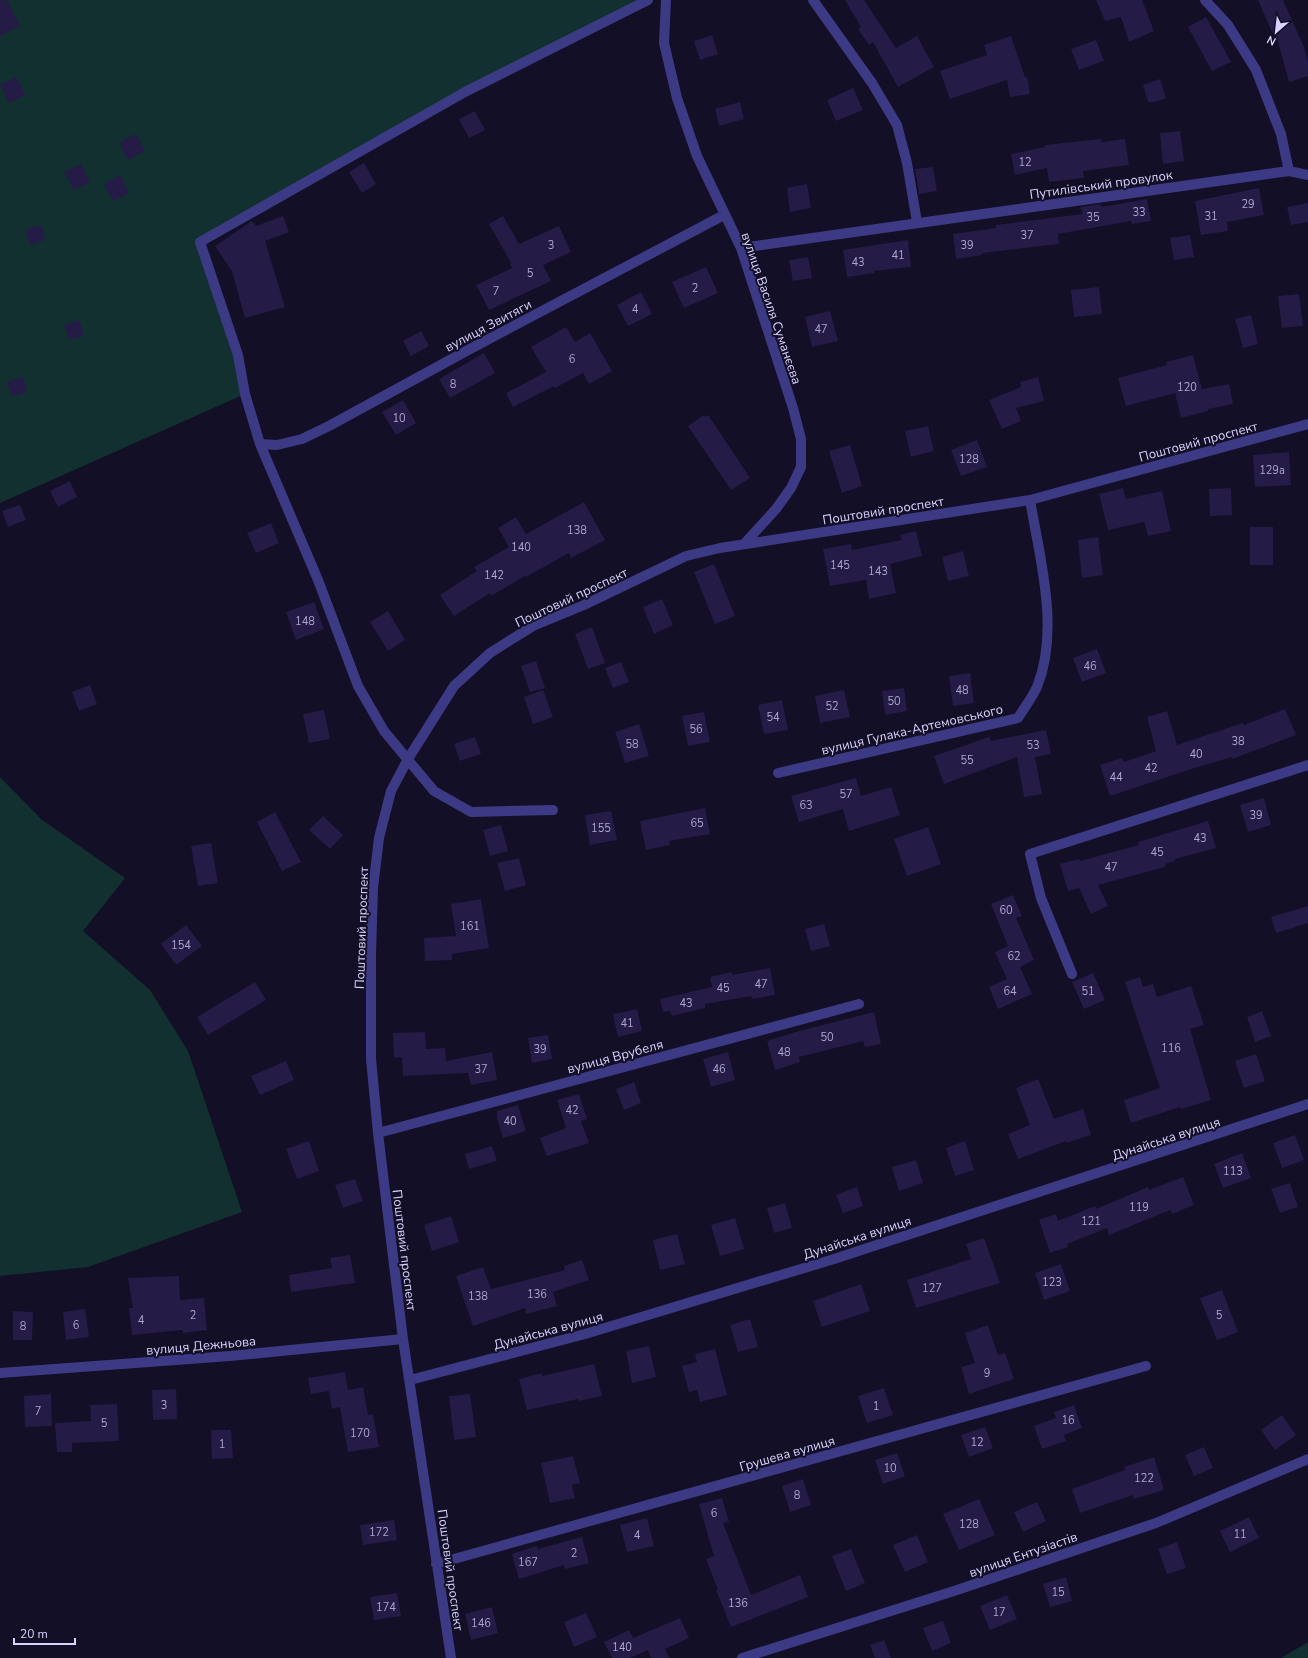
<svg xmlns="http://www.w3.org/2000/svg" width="1308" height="1658" viewBox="0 0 1308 1658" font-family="'Nunito Sans',sans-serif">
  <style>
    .green { fill: #12302f }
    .building { fill: #241b47 }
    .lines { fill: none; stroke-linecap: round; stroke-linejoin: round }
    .street { stroke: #3d3a85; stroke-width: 10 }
    .labels { text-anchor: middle; stroke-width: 4; stroke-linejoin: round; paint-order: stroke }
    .number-label { font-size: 11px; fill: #aca6d1 }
    .street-label { font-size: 13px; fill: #d9d4ff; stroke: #130f26 }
  </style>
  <rect width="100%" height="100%" fill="#130f26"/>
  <path class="green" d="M0,0H648L465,92L200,242L245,394L0,503Z
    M0,777L41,819L125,878L83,931L150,990L188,1051L242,1212L88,1267L0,1276Z
    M1308,1642V1658H1281Z"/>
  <path class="building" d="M0,0H7L20,26L0,36Z
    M845,0H864L896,48L917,36L934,67L898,87L873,42L869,45L858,29L861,27Z
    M1096,0H1142L1154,31L1129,42L1121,17L1105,21Z
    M1258,0H1283L1304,47L1308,62V76L1289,82L1275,31L1272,32Z
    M1206,17L1231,62L1212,71L1188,27Z
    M712,35L718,54L700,60L694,41Z
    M1011,36L1025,77H1027L1030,94L1010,97L1007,80L950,99L940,71L987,55L984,45Z
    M1096,40L1104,61L1079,70L1071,49Z
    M16,77L25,95L9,103L0,85Z
    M1160,79L1166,98L1155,102H1148L1143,85Z
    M853,88L863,110L836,121L827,100Z
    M740,102L744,119L719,126L715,109Z
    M475,111L485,130L469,138L459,119Z
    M1180,131L1184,161L1163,164L1160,133Z
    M136,134L145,151L128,160L119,142Z
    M1101,139V142L1125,139L1129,165L1083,171L1084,178L1049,182L1047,168L1015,175L1011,154L1045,147V145Z
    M364,163L376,184L362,193L349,172Z
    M81,164L90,182L74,190L64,172Z
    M933,167L937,191L919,194L915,169Z
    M120,175L129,193L113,201L104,184Z
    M807,184L811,208L790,212L787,188Z
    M1259,188L1264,215L1227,222L1228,231L1201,235L1195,201Z
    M1147,199L1151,221L1132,224L1131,221L1058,234L1059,244L982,253V255L956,259L953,234L996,228V225L1082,214L1081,207L1101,204V207Z
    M1308,203V222L1291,225L1287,207Z
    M283,216L289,232L265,241L285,307L245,318L232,271L215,246L252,221L256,226Z
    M503,216L519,244L559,226L571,252L543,265L551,281L489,310L476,285L512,268L510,264L511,263L489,224Z
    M41,225L45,240L30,245L25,230Z
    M1190,235L1194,257L1174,260L1170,238Z
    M908,240L911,267L874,271V273L847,277L843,250Z
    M808,257L812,278L793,281L789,260Z
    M706,267L718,293L684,308L672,282Z
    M1099,287L1102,314L1074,317L1071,290Z
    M641,292L652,314L628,326L617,305Z
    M1299,294L1303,326L1282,328L1278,296Z
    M830,311L838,341L812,347L805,317Z
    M1251,315L1258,344L1243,348L1235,319Z
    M79,320L84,336L69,340L64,325Z
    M566,327L575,342L590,333L612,371L589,384L583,373L555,388L554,386L513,407L506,393L546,372L531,347Z
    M421,331L429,346L411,356L403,341Z
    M484,353L495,373L450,398L439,379Z
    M1193,355L1202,389L1229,384L1233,404L1208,409V411L1181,418L1175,393L1126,406L1118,378L1167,365L1166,362Z
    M23,377L27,392L12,397L7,382Z
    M1038,377L1044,401L1016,408L1021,421L1002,429L989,400L1021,387L1020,382Z
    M403,400L416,423L396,435L382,412Z
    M704,415L705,417L708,415L750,478L731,490L688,426Z
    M928,426L934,451L911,457L905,431Z
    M977,440L987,467L961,476L951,450Z
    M850,445L862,486L842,493L829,451Z
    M1289,452L1291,485L1255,487L1253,455Z
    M70,481L77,497L58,507L50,491Z
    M1123,488L1126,499L1162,491L1171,531L1148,536L1144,522L1108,530L1099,494Z
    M1231,488L1232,515L1210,516L1209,489Z
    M584,502L605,540L571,558L569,553L526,577L525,576L491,596L490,593L454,616L440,595L477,571L474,567L509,547L498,528L516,517L526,534Z
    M20,505L26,520L8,527L2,511Z
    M271,523L279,543L256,553L247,533Z
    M1250,527H1273V565H1250Z
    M916,531L922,556L890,564L896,593L869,599L866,580L830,586L823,549L851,544L852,550L902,540L900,535Z
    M1098,537L1103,575L1082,578L1078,540Z
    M963,551L969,576L948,581L942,557Z
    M714,564L735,616L715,624L694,572Z
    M662,599L673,625L654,634L643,607Z
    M314,602L324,629L296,640L286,612Z
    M388,611L405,640L388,651L370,622Z
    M592,627L605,663L588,669L575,634Z
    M1097,649L1106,673L1082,682L1073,658Z
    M536,661L545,688L530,692L521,666Z
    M621,662L629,682L613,688L605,668Z
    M970,673L974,703L953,706L949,676Z
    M90,685L97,704L79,711L72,692Z
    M904,688L907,711L885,715L882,691Z
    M543,690L553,717L533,724L524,697Z
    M844,690L850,717L820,723L815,696Z
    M782,700L788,730L764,734L758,705Z
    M1285,709L1296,735L1232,759V757L1188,770L1110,796L1100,765L1122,758L1124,762L1156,751L1147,717L1167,711L1177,745L1243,723L1244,725Z
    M324,710L330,739L309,743L303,714Z
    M704,712L710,742L688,746L682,716Z
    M639,724L649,756L625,763L615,732Z
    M1046,730L1051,754L1035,757L1042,794L1024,797L1017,757L944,784L934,756L989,737L991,741Z
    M475,737L481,754L460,761L454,744Z
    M856,778L861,796L891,787L900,815L849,831L843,809L799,822L791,796Z
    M1264,798L1271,825L1248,832L1240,805Z
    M705,808L710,834L669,841L670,845L646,850L640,821Z
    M611,811L617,840L590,845L585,815Z
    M275,812L301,862L282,871L257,822Z
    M323,816L343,835L330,849L309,830Z
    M1208,821L1216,848L1175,859V861L1165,864V867L1098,885L1108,906L1091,914L1079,888L1068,891L1060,864L1079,859L1080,861L1139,845L1138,842Z
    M501,825L508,851L490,856L483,830Z
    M928,827L941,864L907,876L894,839Z
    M211,843L218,883L198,886L191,846Z
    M519,858L526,885L505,891L497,863Z
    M1013,895L1022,916L1016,918L1034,960L1020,967L1032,994L998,1009L989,987L1007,979L995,952L1008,946L991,904Z
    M481,899L489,948L452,954V960L425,961L424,938L456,936L451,904Z
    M1308,906V923L1276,933L1271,917Z
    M824,924L830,946L811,951L805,929Z
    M186,925L202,946L176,965L161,944Z
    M770,968L775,995L752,999L751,996L705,1004V1008L672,1016L670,1011L663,1012L660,999L712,987L710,977L732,972V975Z
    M1093,973L1105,1000L1084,1009L1072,982Z
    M1140,977L1143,987L1153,984L1157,997L1191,986L1204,1025L1190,1029L1211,1100L1181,1109L1180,1107L1131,1123L1124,1100L1160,1088L1125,982Z
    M255,982L266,1000L208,1035L197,1017Z
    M637,1009L642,1031L618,1037L613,1014Z
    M1262,1011L1271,1036L1255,1042L1247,1017Z
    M874,1012L881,1044L865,1047L863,1041L799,1057L800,1062L775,1070L767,1041L799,1031Z
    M425,1032L426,1049L445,1048L446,1061L492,1052L497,1080L471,1085L468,1073L403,1076L402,1057L394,1058L393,1033Z
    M548,1035L552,1059L532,1063L528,1038Z
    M728,1052L735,1080L711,1087L703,1059Z
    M1256,1054L1265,1081L1244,1088L1235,1061Z
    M286,1061L294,1080L260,1095L251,1076Z
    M1038,1079L1054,1119L1083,1109L1091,1135L1066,1143V1141L1018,1159L1008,1134L1030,1125L1016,1088Z
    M634,1082L641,1103L624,1110L616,1089Z
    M579,1094L587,1119L581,1121L589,1143L547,1156L540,1138L566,1128L557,1100Z
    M518,1105L526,1131L503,1138L497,1118V1111Z
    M1295,1135L1304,1160L1282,1168L1273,1143Z
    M309,1141L319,1171L297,1179L286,1149Z
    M965,1141L974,1170L955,1176L946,1148Z
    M492,1146L497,1161L469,1169L465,1154Z
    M1242,1153L1251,1178L1223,1188L1214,1164Z
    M916,1160L923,1183L899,1191L892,1167Z
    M1183,1177L1194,1205L1172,1214L1170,1210L1109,1235L1107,1228L1067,1244L1068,1247L1050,1253L1039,1220L1056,1214L1058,1221L1095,1206L1096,1209L1148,1187L1149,1190Z
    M355,1179L363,1201L343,1208L335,1185Z
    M1290,1183L1298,1207L1280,1213L1271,1189Z
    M857,1187L863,1206L843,1213L836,1195Z
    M785,1203L792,1228L774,1233L767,1208Z
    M451,1216L459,1242L432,1251L424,1225Z
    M735,1218L744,1249L720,1256L711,1225Z
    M677,1234L685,1264L660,1270L653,1240Z
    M984,1238L1000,1283L916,1308L907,1280L971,1259L966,1244Z
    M350,1255L355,1283L291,1292L289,1275L332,1268L330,1258Z
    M582,1260L589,1280L553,1292L557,1306L526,1314L525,1308L473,1326L456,1276L483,1267L491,1289L565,1270L564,1266Z
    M1061,1264L1070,1291L1044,1300L1035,1273Z
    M179,1276L180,1300L204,1298L207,1330L183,1333L182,1330L132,1335L129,1308H133L128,1278Z
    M861,1284L870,1311L822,1327L813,1301Z
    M1222,1290L1238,1332L1217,1340L1200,1298Z
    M85,1309L89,1337L66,1340L63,1312Z
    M13,1311L33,1312L32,1340H13Z
    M750,1319L758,1347L738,1352L730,1325Z
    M988,1325L998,1355L1005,1353L1014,1379L969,1394L961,1367L975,1363L965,1333Z
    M649,1346L656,1377L632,1383L626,1351Z
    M715,1349L727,1395L700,1402L697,1390L689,1392L682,1366L697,1362L695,1354Z
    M594,1364L602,1396L579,1401L578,1399L527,1410L519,1379L542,1373V1376Z
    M345,1372L348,1390L363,1387L368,1415L373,1414L379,1447L348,1452L340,1407L332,1409L329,1391L311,1394L308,1378Z
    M884,1388L893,1415L867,1423L858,1396Z
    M176,1389L177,1419L153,1420L152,1390Z
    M51,1394L52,1426L25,1427L24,1396Z
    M470,1394L476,1437L454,1440L449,1396Z
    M117,1404L119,1441L72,1443V1452H57L55,1423L91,1421L90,1405Z
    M1074,1405L1082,1428L1064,1435L1066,1441L1042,1449L1034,1426L1056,1418L1054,1412Z
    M1282,1415L1296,1435L1275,1450L1261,1430Z
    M985,1427L993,1448L969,1457L961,1435Z
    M211,1430H231L233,1458L212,1459Z
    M1204,1447L1213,1468L1194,1476L1185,1455Z
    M897,1453L905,1476L883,1484L875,1460Z
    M573,1456L580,1483L572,1485L575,1498L550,1503L541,1463Z
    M1154,1457L1164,1490L1134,1499L1133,1495L1080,1513L1072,1489L1125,1470L1124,1467Z
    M803,1479L811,1505L790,1512L782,1486Z
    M722,1498L729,1522L723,1523L751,1595L800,1575L808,1597L731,1627L716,1590H718L706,1559L714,1556L699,1504Z
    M979,1499L995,1535L959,1550L943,1514Z
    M1037,1502L1046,1521L1023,1532L1014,1512Z
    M1249,1517L1259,1538L1230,1552L1220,1531Z
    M647,1518L654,1546L627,1552L620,1525Z
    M394,1520L397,1540L363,1545L360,1525Z
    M917,1535L928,1562L905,1572L893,1545Z
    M582,1537L589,1563L565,1569L564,1565L519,1579L512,1554L537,1546L538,1549Z
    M1177,1542L1186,1568L1167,1574L1158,1549Z
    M851,1549L865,1583L846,1591L832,1556Z
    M1066,1577L1072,1601L1050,1607L1043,1584Z
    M397,1593L401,1616L374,1620L370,1597Z
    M1007,1595L1017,1619L990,1630L980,1606Z
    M492,1607L498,1633L471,1640L465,1614Z
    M586,1613L597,1637L574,1647L564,1622Z
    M680,1618L689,1638L665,1649L669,1658H651L648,1650L630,1658H612L604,1642L629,1630L633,1638Z
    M943,1621L951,1643L932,1651L923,1628Z
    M884,1640L891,1658H875L870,1645Z"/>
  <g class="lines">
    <path class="street" d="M666,0L664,43L677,98L697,156L741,248L793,408L801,439V467L791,488L776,509L744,544
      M813,0L872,83L897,125L907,163L917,222
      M1205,0L1228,25L1256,70L1281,134L1289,171
      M741,248L1289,171L1308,175
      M260,444L277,445L302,439L329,426L470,349L724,215
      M778,773L1018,718C1024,708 1032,698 1037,687C1060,630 1040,559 1030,500
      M553,810L471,812L434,791L384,731L358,686L318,580L260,444L245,394L238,355L200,242L465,92L648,0
      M1072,974L1041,898L1030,854L1308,765
      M378,1133L859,1004
      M0,1373L230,1356L403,1339
      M410,1380L585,1334L834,1259L1308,1104
      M436,1564L1146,1366
      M451,1658L403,1339L378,1133L371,1059V954L373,888L379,838L391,791L408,759L454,686L490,653L533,626L584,605L686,556L720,548L1030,500L1308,424
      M742,1658L954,1591L1156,1523L1308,1459"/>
  </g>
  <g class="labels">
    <g class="number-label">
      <text x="1025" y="166">12</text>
      <text x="1248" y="208">29</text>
      <text x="1139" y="216">33</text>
      <text x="1211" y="220">31</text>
      <text x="1093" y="221">35</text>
      <text x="1027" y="239">37</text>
      <text x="551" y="249">3</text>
      <text x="967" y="249">39</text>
      <text x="898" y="259">41</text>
      <text x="858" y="266">43</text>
      <text x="530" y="277">5</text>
      <text x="695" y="292">2</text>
      <text x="496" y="295">7</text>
      <text x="635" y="313">4</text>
      <text x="821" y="333">47</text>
      <text x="572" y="363">6</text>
      <text x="453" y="388">8</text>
      <text x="1187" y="391">120</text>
      <text x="399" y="422">10</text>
      <text x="969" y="463">128</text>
      <text x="1272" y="474">129а</text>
      <text x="577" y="534">138</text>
      <text x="521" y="551">140</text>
      <text x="840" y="569">145</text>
      <text x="878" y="575">143</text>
      <text x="494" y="579">142</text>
      <text x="305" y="625">148</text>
      <text x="1090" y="670">46</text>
      <text x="962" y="694">48</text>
      <text x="894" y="705">50</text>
      <text x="832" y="710">52</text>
      <text x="773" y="721">54</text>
      <text x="696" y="733">56</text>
      <text x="1238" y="745">38</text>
      <text x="632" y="748">58</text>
      <text x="1033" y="749">53</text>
      <text x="1196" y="758">40</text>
      <text x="967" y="764">55</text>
      <text x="1151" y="772">42</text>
      <text x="1116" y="781">44</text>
      <text x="846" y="798">57</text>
      <text x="806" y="809">63</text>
      <text x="1256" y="819">39</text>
      <text x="697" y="827">65</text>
      <text x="601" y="832">155</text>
      <text x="1200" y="842">43</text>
      <text x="1157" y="856">45</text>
      <text x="1111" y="871">47</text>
      <text x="1006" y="914">60</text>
      <text x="470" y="930">161</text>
      <text x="181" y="949">154</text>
      <text x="1014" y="960">62</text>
      <text x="761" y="988">47</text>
      <text x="723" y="992">45</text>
      <text x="1010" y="995">64</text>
      <text x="1088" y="995">51</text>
      <text x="686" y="1007">43</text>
      <text x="627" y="1027">41</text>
      <text x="827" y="1041">50</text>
      <text x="1171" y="1052">116</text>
      <text x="540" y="1053">39</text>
      <text x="784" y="1056">48</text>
      <text x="481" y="1073">37</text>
      <text x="719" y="1073">46</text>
      <text x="572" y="1114">42</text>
      <text x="510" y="1125">40</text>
      <text x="1233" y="1175">113</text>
      <text x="1139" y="1211">119</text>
      <text x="1091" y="1225">121</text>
      <text x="1052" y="1286">123</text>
      <text x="932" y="1292">127</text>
      <text x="537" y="1298">136</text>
      <text x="478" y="1300">138</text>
      <text x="193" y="1319">2</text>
      <text x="1219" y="1319">5</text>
      <text x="141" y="1324">4</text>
      <text x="76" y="1329">6</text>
      <text x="23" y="1330">8</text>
      <text x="987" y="1377">9</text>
      <text x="164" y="1409">3</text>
      <text x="876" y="1410">1</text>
      <text x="38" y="1415">7</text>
      <text x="1068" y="1424">16</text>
      <text x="104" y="1427">5</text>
      <text x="360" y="1437">170</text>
      <text x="977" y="1446">12</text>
      <text x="222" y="1448">1</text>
      <text x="890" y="1472">10</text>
      <text x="1144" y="1482">122</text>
      <text x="797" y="1499">8</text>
      <text x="714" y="1517">6</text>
      <text x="969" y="1528">128</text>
      <text x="379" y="1536">172</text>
      <text x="1240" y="1538">11</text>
      <text x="637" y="1539">4</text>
      <text x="574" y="1557">2</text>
      <text x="528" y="1566">167</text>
      <text x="1058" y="1596">15</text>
      <text x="738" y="1607">136</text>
      <text x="386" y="1611">174</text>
      <text x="999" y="1616">17</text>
      <text x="481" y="1627">146</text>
      <text x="622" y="1651">140</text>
    </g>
    <g class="street-label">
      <text transform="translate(1101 184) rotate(-8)" y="5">Путилівський провулок</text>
      <text transform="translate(772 308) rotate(71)" y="5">вулиця Василя Суманєєва</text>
      <text transform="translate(488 325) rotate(-28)" y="5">вулиця Звитяги</text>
      <text transform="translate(1198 441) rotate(-15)" y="5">Поштовий проспект</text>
      <text transform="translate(883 510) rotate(-9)" y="5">Поштовий проспект</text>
      <text transform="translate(571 597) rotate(-25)" y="5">Поштовий проспект</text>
      <text transform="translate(912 729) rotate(-13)" y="5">вулиця Гулака-Артемовського</text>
      <text transform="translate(361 928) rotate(-88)" y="5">Поштовий проспект</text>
      <text transform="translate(615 1056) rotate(-15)" y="5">вулиця Врубеля</text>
      <text transform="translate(1166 1138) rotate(-18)" y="5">Дунайська вулиця</text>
      <text transform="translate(857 1237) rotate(-18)" y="5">Дунайська вулиця</text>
      <text transform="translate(405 1250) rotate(83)" y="5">Поштовий проспект</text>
      <text transform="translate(548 1330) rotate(-15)" y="5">Дунайська вулиця</text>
      <text transform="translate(201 1345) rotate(-5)" y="5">вулиця Дежньова</text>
      <text transform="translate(787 1453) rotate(-16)" y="5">Грушева вулиця</text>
      <text transform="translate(1023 1554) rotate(-19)" y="5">вулиця Ентузіастів</text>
      <text transform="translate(451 1570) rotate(82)" y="5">Поштовий проспект</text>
    </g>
  </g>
  <g transform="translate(1276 32) rotate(208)" stroke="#130f26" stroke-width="3" paint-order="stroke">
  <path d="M0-3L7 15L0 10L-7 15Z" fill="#d9d4ff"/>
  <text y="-6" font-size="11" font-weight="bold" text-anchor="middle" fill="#d9d4ff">N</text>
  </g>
  <path d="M14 1638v6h61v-6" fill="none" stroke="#d9d4ff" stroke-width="2"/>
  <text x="20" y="1638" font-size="12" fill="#d9d4ff" stroke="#130f26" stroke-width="3" paint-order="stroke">20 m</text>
</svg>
